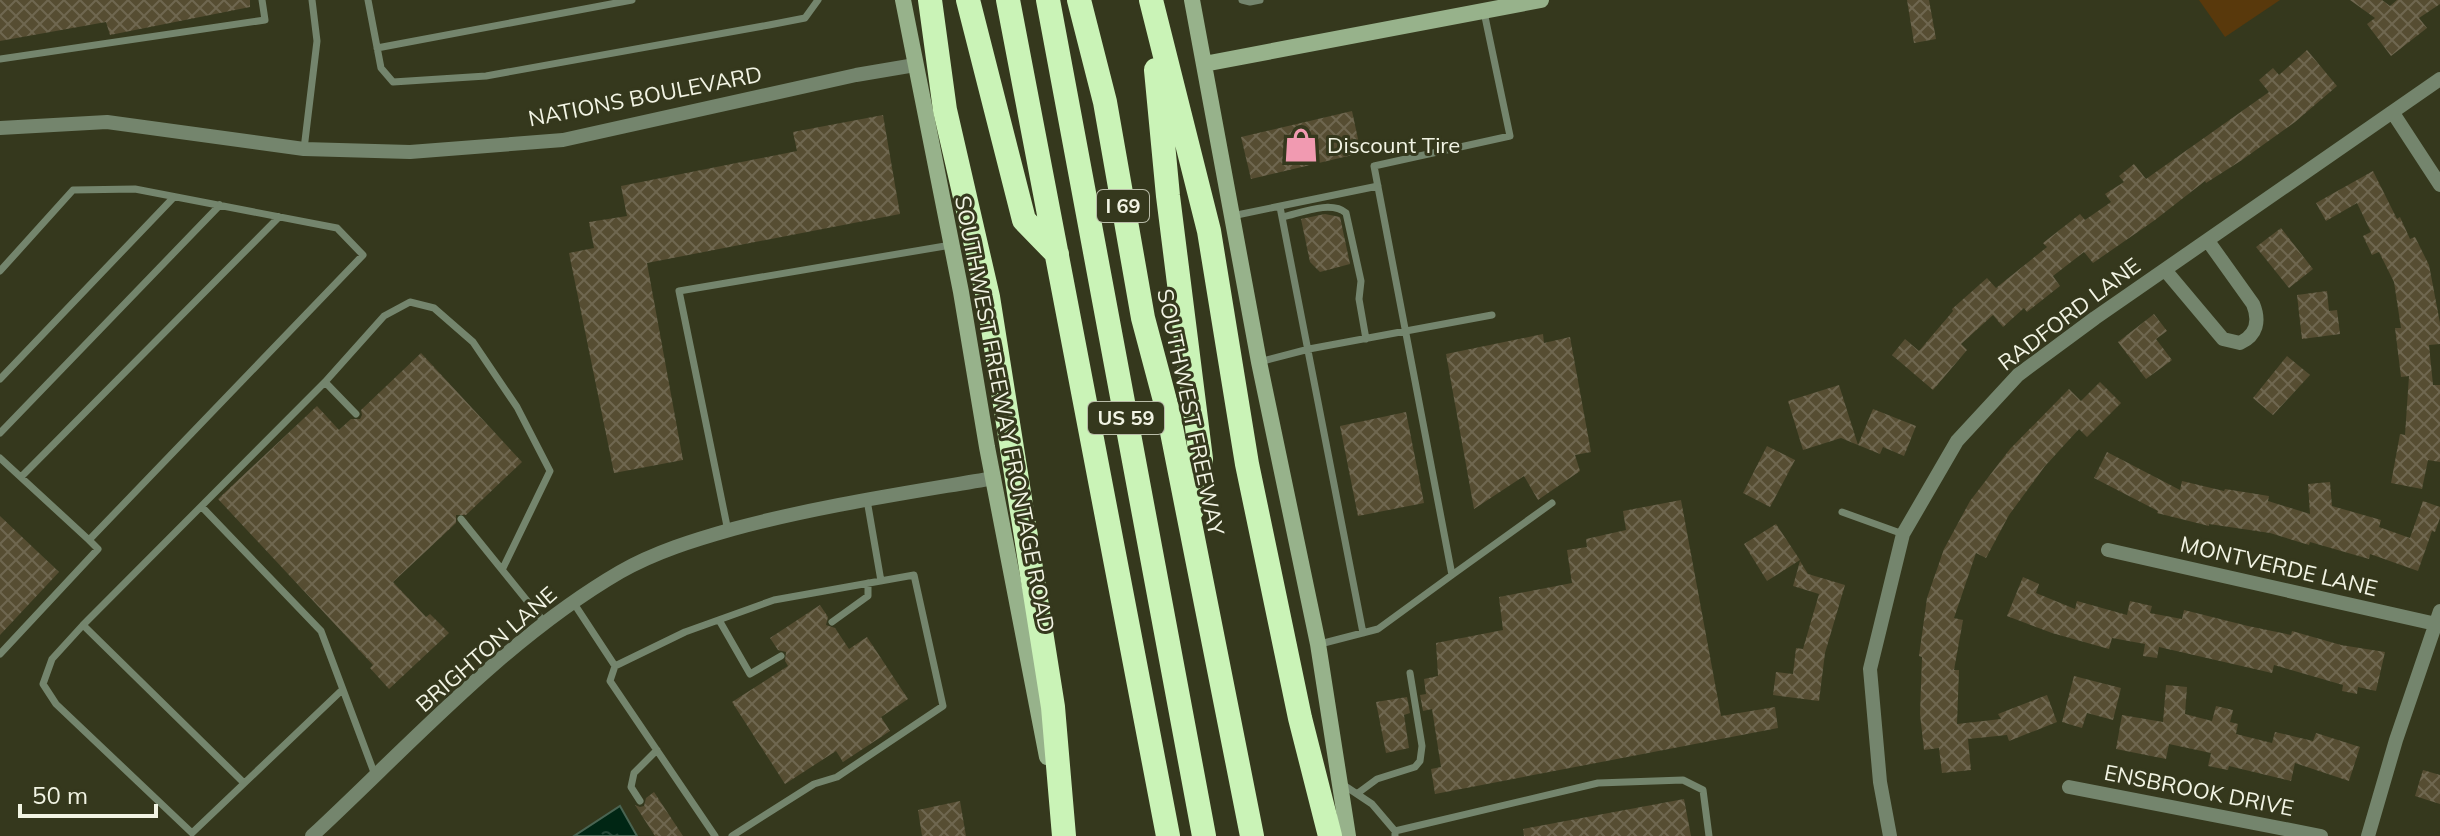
<svg xmlns="http://www.w3.org/2000/svg" width="2440" height="836" viewBox="0 0 2440 836" font-family="Mulish,sans-serif">
  <style>
    .park { fill: #59390c }
    .water { fill: url(#water-ripples); stroke: #496452; stroke-width: 2 }
    .building { fill: url(#building-cross-hatch) }
    .lines { fill: none; stroke-linecap: round; stroke-linejoin: round }
    .lane { stroke: #74856d; stroke-width: 7 }
    .street { stroke: #74856d; stroke-width: 14 }
    .secondary { stroke: #97b28b; stroke-width: 16 }
    .highway { stroke: #caf3b7; stroke-width: 24 }
    .labels { text-anchor: middle; stroke-width: 6; stroke-linejoin: round; paint-order: stroke }
    .shield { fill: #35381d; stroke: #b9bca8; stroke-width: 2 }
    .shield-label { font-size: 20px; font-weight: bold; fill: #f2f4e4 }
    .street-label { font-size: 22px; fill: #f2f4e4; stroke: #35381d }
    .poi-label { font-size: 22px; fill: #f2f4e4; stroke: #35381d; text-anchor: start }
  </style>
  <defs>
    <pattern id="water-ripples" width="26" height="14" patternUnits="userSpaceOnUse" patternTransform="scale(2)"><rect width="26" height="14" fill="#002614"/><path d="M2 4q2-2 4 0t4 0M15 11q2-2 4 0t4 0" fill="none" stroke="#264636"/></pattern>
    <pattern id="building-cross-hatch" width="8" height="8" patternUnits="userSpaceOnUse" patternTransform="scale(2)"><rect width="8" height="8" fill="#564d32"/><path d="M0 0l8 8M0 8l8-8" fill="none" stroke="#6f6750"/></pattern>
  </defs>
  <rect width="100%" height="100%" fill="#35381d"/>
  <path class="park" d="M2199,0H2280L2225,37Z"/>
  <path class="water" d="M620,806L637,836H574Z"/>
  <path class="building" d="M0,0H250V7L110,35L106,22L0,41Z
    M1907,0H1929L1936,39L1914,43Z
    M2350,0H2382L2390,6L2397,0H2440V4L2419,18L2427,28L2391,56L2367,24L2375,18Z
    M2307,50L2337,86L2295,122L2242,160L2206,183L2205,181L2155,220L2093,263L2084,252L2053,276L2060,286L2027,312L2024,308L2003,327L1993,315L1961,344L1967,350L1933,390L1892,355L1905,339L1919,351L1953,311L1952,309L1987,278L1996,288L2047,247L2043,243L2080,214L2085,220L2111,202L2105,194L2124,182L2119,176L2134,164L2146,179L2269,92L2259,80L2273,68L2279,75Z
    M1352,111L1361,153L1251,179L1241,137Z
    M883,115L900,214L647,263L683,460L614,473L569,253L594,248L589,222L627,216L621,186L797,151L793,132Z
    M2373,171L2397,219L2400,217L2410,239L2415,237L2429,265L2440,323V344L2429,345L2433,385H2440V462L2428,460L2422,489L2391,483L2400,434L2405,435L2409,376L2401,377L2395,328H2401L2394,282L2379,252L2372,255L2363,236L2371,232L2357,203L2326,221L2316,203Z
    M1325,214L1340,217L1350,264L1320,272L1310,262L1301,219Z
    M2281,228L2313,269L2289,288L2256,247Z
    M2327,291L2329,311L2337,310L2340,334L2302,339L2297,295Z
    M2154,314L2167,331L2156,339L2172,360L2146,379L2118,342Z
    M1543,334L1544,343L1570,337L1591,452L1575,455L1580,471L1538,500L1524,476L1474,509L1446,354Z
    M421,353L522,462L466,515H456V523L393,582L426,617L430,614L449,633L389,689L370,668L373,665L218,499L317,406L339,430L351,419H360L362,415L361,410Z
    M2287,356L2310,375L2273,415L2253,398Z
    M2100,382L2121,403L2087,437L2079,429L2045,466L2009,515L1986,558L1976,553L1954,618L1963,620L1954,670H1959L1957,724L2001,719L1998,714L2047,695L2057,722L2009,741L2007,735L1968,739L1971,770L1942,773L1939,748L1924,750L1920,714L1922,657L1919,656L1927,598L1944,549L1970,501L2010,449L2069,389L2081,401Z
    M1839,385L1858,445L1841,438L1803,450L1788,401Z
    M1873,409L1916,426L1904,456L1883,447L1880,454L1858,445Z
    M1406,412L1424,503L1358,516L1340,426Z
    M1767,446L1795,460L1770,507L1743,493Z
    M2107,452L2180,490L2182,481L2224,491L2225,489L2269,496L2268,501L2310,514L2308,484L2330,482L2332,506L2381,520L2379,527L2410,538L2423,501L2440,507V518L2435,532L2432,531L2418,571L2370,554L2369,559L2310,542L2309,545L2270,533L2209,524V526L2157,513L2158,511L2094,478Z
    M1681,500L1721,716L1775,707L1778,728L1435,794L1431,769L1441,767L1432,709L1423,711L1420,695L1426,694L1424,679L1438,676L1436,643L1503,630L1499,597L1572,583L1567,550L1587,547L1586,539L1626,530L1623,511Z
    M0,516L59,572L0,635Z
    M1776,524L1800,560L1767,581L1744,544Z
    M1800,561L1808,574L1845,585L1825,653L1819,701L1773,695L1776,672L1793,674L1796,648L1803,649L1819,594L1793,586Z
    M2023,577L2039,584L2036,593L2075,609L2077,601L2127,615L2130,601L2152,606L2150,613L2182,619L2184,610L2248,626L2291,635L2292,631L2341,645L2385,652L2376,691L2358,687L2357,694L2342,691L2343,685L2274,665L2272,673L2159,647L2157,658L2143,656L2145,644L2112,638L2109,649L2052,633L2007,616Z
    M820,605L828,617L826,625L835,628L849,649L867,637L908,699L881,717L890,731L843,762L836,751L785,784L732,702L788,666L785,661L786,652L778,650L770,638Z
    M2074,676L2121,688L2113,720L2087,713L2082,728L2062,722Z
    M2166,685L2187,687L2185,714L2212,721L2216,706L2233,710L2230,722L2238,724L2236,734L2272,743L2275,732L2313,741L2316,733L2360,747L2349,781L2295,763L2291,781L2229,766L2228,770L2208,766L2211,753L2169,744L2166,759L2116,749L2122,715L2163,722Z
    M1407,697L1410,713L1404,715L1409,748L1386,753L1376,702Z
    M2423,770L2440,775V804L2415,796Z
    M654,792L683,836H655L635,805L640,807L644,806L646,798Z
    M1684,799L1691,836H1524L1523,829Z
    M960,801L966,836H922L918,810Z"/>
  <g class="lines">
    <path class="lane" d="M368,0L381,68L393,82L486,76L769,25L805,18L818,0
      M1242,0L1250,2L1260,0
      M377,48L632,0
      M0,59L265,20L262,0
      M304,149L317,41L312,0
      M1280,207L1363,633
      M1232,216L1378,186
      M1283,217C1301,213 1331,200 1346,213L1361,281L1359,299L1366,339
      M0,271L73,190L135,189L337,228L363,255L89,540L98,549L0,654
      M1259,362L1309,349L1492,315
      M0,379L174,197
      M325,382L356,414
      M0,433L220,205
      M0,458L89,540
      M21,477L279,217
      M867,500L881,581
      M202,507L321,631L375,775
      M1842,512L1903,534
      M461,519L545,623
      M728,531L679,291L951,245
      M1452,575L1552,503
      M573,602L615,666
      M719,620L750,674L781,656
      M832,622L868,596V583
      M83,625L243,782
      M1320,644L1378,629L1452,575L1374,166L1510,136L1484,12
      M342,690L192,833L56,704L43,684L52,659L83,625L325,382L384,316L410,302L434,308L473,342L517,407L550,471L503,568
      M1342,784L1372,804L1395,831V836
      M1358,793L1377,779L1415,767L1420,761L1422,746L1410,673
      M640,801L631,787L634,773L657,750
      M1395,831L1598,783L1683,780L1703,790L1709,836
      M715,836L610,681L615,666L685,632L774,600L914,575L943,706L837,777L814,784L732,836"/>
    <path class="street" d="M2393,113L2440,185
      M0,128L107,122L304,149L410,152L563,140L856,75L915,65
      M2165,270L2223,339L2240,343C2257,335 2260,321 2253,304L2208,241
      M2108,550L2440,625
      M2069,787L2321,836
      M312,836C409,746 505,639 620,572C655,552 694,540 733,529C818,506 907,493 994,478
      M1890,836L1880,782L1870,669L1903,534L1957,441L2018,375L2095,318L2440,79
      M2368,836L2396,740L2440,611"/>
    <path class="secondary" d="M903,0L961,292L987,447L1047,757
      M1192,0L1259,362L1318,644L1348,836
      M1204,64L1541,0"/>
    <path class="highway" d="M930,0L945,110L988,297L1053,707L1064,836
      M968,0L1024,220L1057,254
      M1008,0L1168,836
      M1048,0L1204,836
      M1079,0L1105,102L1143,318L1168,412L1252,836
      M1151,0L1209,231L1247,464L1300,718L1330,836
      M1156,70L1168,196L1201,459L1192,510"/>
  </g>
  <defs>
    <g id="shop-bare" transform="scale(2.76)"><path d="M-5-2.5h2.3a2.7 3.5 0 0 1 5.4 0H5L5.5 6h-11ZM-1.5-2.5h3a1.5 2.3 0 0 0-3 0Z" fill="#f19ab1" stroke="#35381d" stroke-width="2.5" paint-order="stroke"/></g>
  </defs>
  <g fill-rule="evenodd">
    <use href="#shop-bare" x="1301" y="145"/>
  </g>
  <g class="labels">
    <g class="shield">
      <rect x="1097" y="190" width="52" height="32" rx="6"/>
      <rect x="1088" y="402" width="76" height="32" rx="6"/>
    </g>
    <g class="shield-label">
      <text x="1123" y="213">I 69</text>
      <text x="1126" y="425">US 59</text>
    </g>
    <g class="street-label">
      <text transform="translate(645 96) rotate(-11)" y="8">NATIONS BOULEVARD</text>
      <text transform="translate(2069 314) rotate(-37)" y="8">RADFORD LANE</text>
      <text transform="translate(1191 412) rotate(78)" y="8">SOUTHWEST FREEWAY</text>
      <text transform="translate(1005 414) rotate(79)" y="8">SOUTHWEST FREEWAY FRONTAGE ROAD</text>
      <text transform="translate(2279 566) rotate(13)" y="8">MONTVERDE LANE</text>
      <text transform="translate(486 649) rotate(-41)" y="8">BRIGHTON LANE</text>
      <text transform="translate(2199 790) rotate(11)" y="8">ENSBROOK DRIVE</text>
    </g>
    <g class="poi-label">
      <text x="1327" y="153">Discount Tire</text>
    </g>
  </g>
  <path d="M20 804v12h136v-12" fill="none" stroke="#f2f4e4" stroke-width="4"/>
  <text x="32" y="804" font-size="24" fill="#f2f4e4" stroke="#35381d" stroke-width="6" paint-order="stroke">50 m</text>
</svg>
